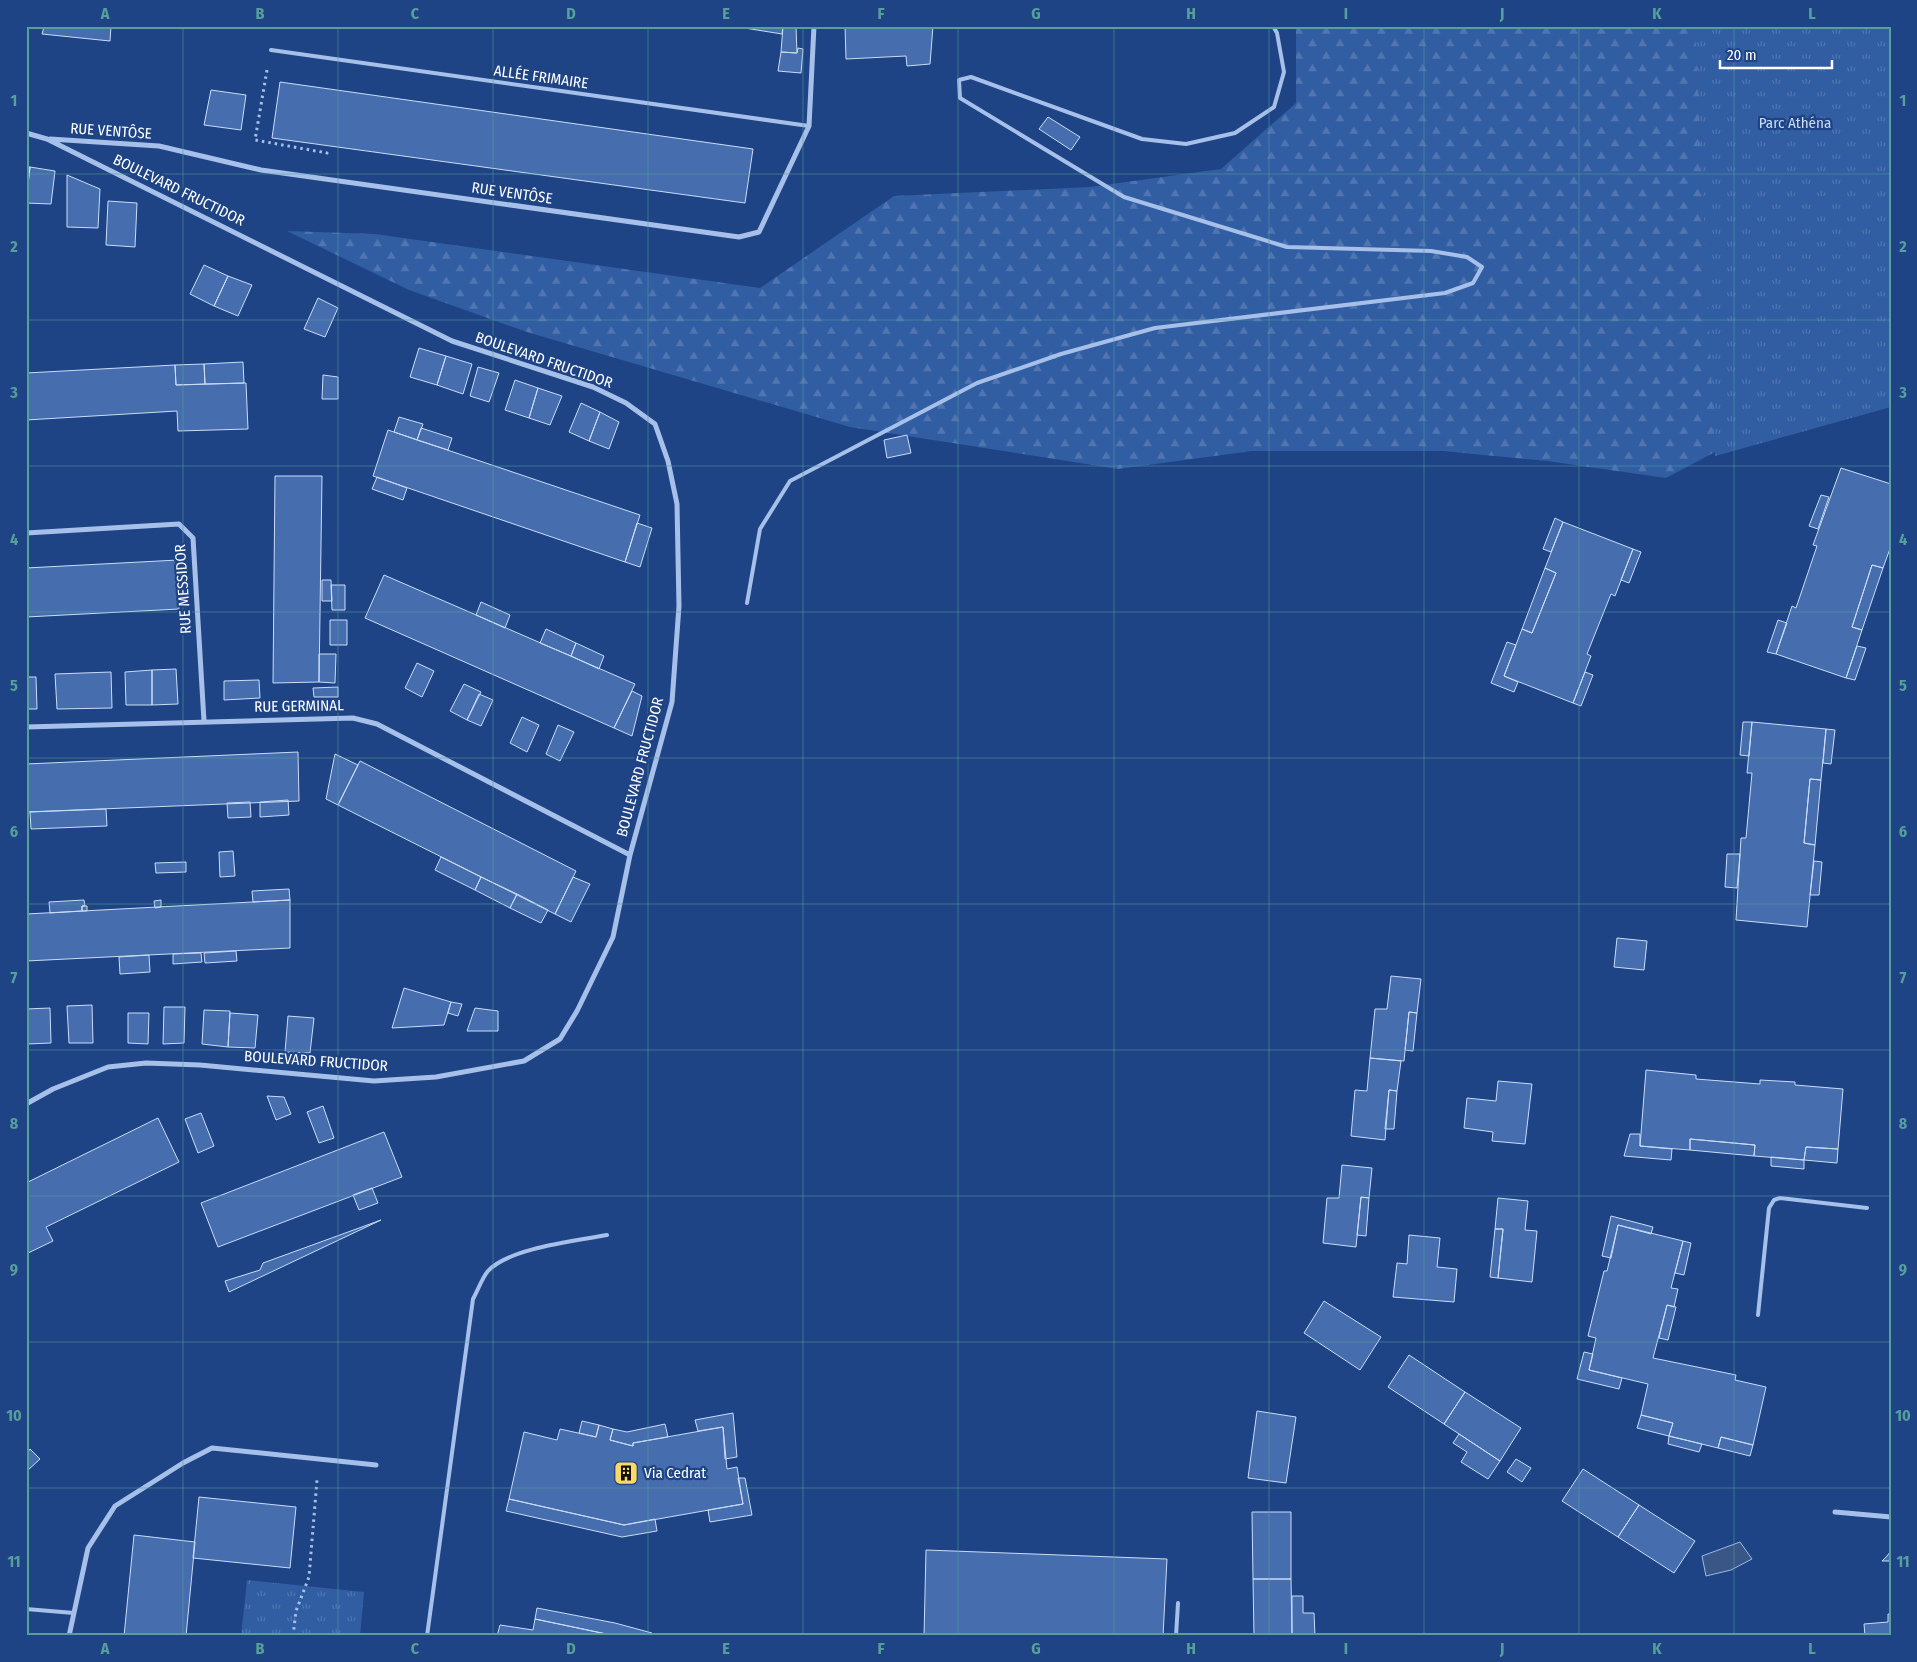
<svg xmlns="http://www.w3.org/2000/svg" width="1917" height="1662" viewBox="0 0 1917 1662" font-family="'Fira Sans Condensed',sans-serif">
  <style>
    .forest { fill: url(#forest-firs) }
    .park { fill: url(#park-tufts) }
    .water { fill: #3a5686; stroke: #99baec }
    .building { fill: #466eae; stroke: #cadcf8 }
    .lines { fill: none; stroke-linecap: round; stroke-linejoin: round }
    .path { stroke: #a6c0ea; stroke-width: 3; stroke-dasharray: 2.5 4; stroke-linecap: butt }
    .lane { stroke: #a6c0ea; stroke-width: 4 }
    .street { stroke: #a6c0ea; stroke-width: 5 }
    .grid { fill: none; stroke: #579f9a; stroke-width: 1; stroke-opacity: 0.55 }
    .labels { text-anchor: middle; stroke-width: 4.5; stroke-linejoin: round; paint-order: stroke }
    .street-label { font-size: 15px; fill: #fff; stroke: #1e4486 }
    .park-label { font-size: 15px; fill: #cadcf8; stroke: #1e4486 }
    .poi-label { font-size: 15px; fill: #fff; stroke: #1e4486; text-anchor: start }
    .neatline { fill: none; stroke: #579f9a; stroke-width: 2 }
    .grid-label { font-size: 16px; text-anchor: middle; font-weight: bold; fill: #579f9a }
  </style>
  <defs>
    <pattern id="forest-firs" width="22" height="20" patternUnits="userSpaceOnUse" patternTransform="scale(1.25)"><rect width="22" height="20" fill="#315da3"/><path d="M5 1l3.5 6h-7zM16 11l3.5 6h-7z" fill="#5075b1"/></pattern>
    <pattern id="park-tufts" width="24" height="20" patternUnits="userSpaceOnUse" patternTransform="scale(1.25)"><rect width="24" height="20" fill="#315da3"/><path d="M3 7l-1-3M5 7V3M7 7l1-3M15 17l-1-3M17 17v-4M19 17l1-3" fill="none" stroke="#5075b1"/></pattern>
  </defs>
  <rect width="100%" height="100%" fill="#1e4486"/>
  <path class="forest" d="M1296,26H1891L1798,408L1666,478L1547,461L1443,451H1252L1118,469L850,427L527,332L409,290L287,231L375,234L760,288L894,196L1090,187L1221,169L1296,103Z"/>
  <path class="park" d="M1695,26H1891V407L1715,456Z
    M247,1580L364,1592L360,1636H241Z"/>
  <path class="water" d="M1740,1542L1752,1559L1731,1570L1706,1576L1702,1556Z"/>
  <path class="building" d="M38,26H111L110,41L42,34L44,27Z
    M732,26H783L782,34Z
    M783,26L796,27L797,53L781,52Z
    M845,26H933L930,64L907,66L906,56L846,59Z
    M798,48L803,49L801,73L778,71L781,52L797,53Z
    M280,82L753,149L745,203L272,138Z
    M211,90L246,95L241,130L204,125Z
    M1048,117L1080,137L1071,150L1039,129Z
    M26,166L30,167L26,199Z
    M30,167L55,171L51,204L26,203Z
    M67,175L100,189L98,228L67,227Z
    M108,201L137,203L135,247L106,245Z
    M204,265L228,276L214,306L190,294Z
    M228,276L252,285L238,316L214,306Z
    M318,298L338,308L325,337L304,329Z
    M419,348L446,356L437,385L410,377Z
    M446,356L472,364L463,394L437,385Z
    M243,362L244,383L205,384L204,364Z
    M204,364L205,384L176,385L175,365Z
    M175,365L176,385L246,383L248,429L178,431L177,411L26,420V373Z
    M478,367L499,373L489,402L470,396Z
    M323,375L338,377V399H322Z
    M515,380L538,388L529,418L505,410Z
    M538,388L562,396L550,425L529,418Z
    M581,403L600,412L589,441L569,432Z
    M600,412L619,422L609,449L589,441Z
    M399,417L423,424L417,440L394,432Z
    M421,428L452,438L448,450L417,440Z
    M388,430L640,515L625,562L373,476Z
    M907,435L911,453L887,458L884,440Z
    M1841,468L1891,484V546L1883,568L1872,565L1852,627L1862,630L1846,678L1776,654L1792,606L1796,608L1817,546L1813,545Z
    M275,476H322L319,682L273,683Z
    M377,477L407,488L403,500L372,489Z
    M1821,495L1829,497L1818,529L1809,526Z
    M1555,518L1563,522L1551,552L1543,549Z
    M1563,522L1633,549L1615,596L1611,594L1587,654L1591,656L1573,703L1504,676L1522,629L1532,633L1556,573L1545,568Z
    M637,523L652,528L640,567L625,562Z
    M1633,549L1641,552L1629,583L1621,580Z
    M178,560L179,609L26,617V568Z
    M1872,565L1883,568L1862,630L1852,627Z
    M1545,568L1556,573L1532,633L1522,629Z
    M384,575L635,684L614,728L365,618Z
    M322,580H331L332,601H322Z
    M331,585H345V610H332Z
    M481,602L510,615L505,628L476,615Z
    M330,620H347V645H330Z
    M1778,620L1787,623L1776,654L1767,652Z
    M546,629L576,643L571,656L540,643Z
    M1507,642L1516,645L1504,676L1518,682L1514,692L1491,683Z
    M576,643L604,656L599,669L571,656Z
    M1857,646L1866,648L1855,680L1846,678Z
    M319,654H336L335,683L319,682Z
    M417,663L434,671L422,697L405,688Z
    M176,669L178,704L152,705V670Z
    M152,670V705H126L125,672Z
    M111,672L112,708L57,709L55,674Z
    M1585,672L1593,675L1581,706L1573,703Z
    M26,677H36L37,709H26Z
    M259,680L260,698L224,700V681Z
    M464,684L481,692L467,720L450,711Z
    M338,687V697H314L313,688Z
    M632,691L642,696L632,736L614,728Z
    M479,694L493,700L481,726L467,720Z
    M522,717L539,725L527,752L510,743Z
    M1743,722H1752L1749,756L1740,755Z
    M1752,722L1826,729L1821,780L1810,779L1804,843L1815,845L1807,927L1736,920L1741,838H1746L1752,773H1747Z
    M558,725L574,732L560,761L546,754Z
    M1826,729L1835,730L1831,764L1823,763Z
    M298,752L299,801L26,812V764Z
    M335,754L358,765L338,805L326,799Z
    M360,761L576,871L555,914L338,805Z
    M1810,779L1821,780L1815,845L1804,843Z
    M288,800L289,815L260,817V802Z
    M250,802L251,817L228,818L227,803Z
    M106,809L107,826L31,829L30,812Z
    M233,851L235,876L220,877L219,852Z
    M1727,854H1740L1737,888L1725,887Z
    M441,857L481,877L475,890L435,870Z
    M1814,861L1822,862L1819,895H1810Z
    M186,862V872L156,873L155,863Z
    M481,877L517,894L510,908L475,890Z
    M573,877L590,884L571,922L555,914Z
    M289,889L290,900L253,902L252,891Z
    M517,894L548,910L541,923L510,908Z
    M84,900L85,906H82V911L50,913L49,902Z
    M161,900V907L155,908L154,901Z
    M290,900V948L26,961V914Z
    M82,906H87V911H82Z
    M1617,938L1647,941L1644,970L1614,967Z
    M236,951L237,961L205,963L204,953Z
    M201,953L202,962L173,964V954Z
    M149,955L150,972L120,974L119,957Z
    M1391,976L1421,979L1417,1013L1409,1012L1404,1061L1370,1058L1375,1009H1387Z
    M404,988L451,1002L444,1025L392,1028Z
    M451,1002L462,1004L458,1016L448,1013Z
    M92,1005L93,1043H69L67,1006Z
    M164,1007H185L184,1043L163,1044Z
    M50,1008L51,1043L27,1044L26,1009Z
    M475,1008L498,1011V1031H467Z
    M204,1010L230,1011L228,1047L202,1044Z
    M1409,1012L1417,1013L1413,1051L1405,1050Z
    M128,1013H149L148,1044L128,1043Z
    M230,1013L258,1015L255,1048L228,1047Z
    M288,1016L314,1018L310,1053L285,1052Z
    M1370,1058L1401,1061L1397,1091L1389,1090L1385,1140L1351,1136L1355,1090L1367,1091Z
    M1646,1070L1696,1075V1079L1760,1084V1080L1795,1082V1085L1843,1089L1838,1149L1806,1147L1804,1160L1754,1156L1755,1145L1690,1139V1150L1640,1146Z
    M1498,1081L1532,1084L1525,1144L1492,1141L1493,1132L1464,1128L1467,1098L1496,1101Z
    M1389,1090L1397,1091L1394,1129H1385Z
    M267,1096L284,1097L291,1114L276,1120Z
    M323,1106L334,1138L319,1143L307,1112Z
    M201,1113L214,1146L198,1153L185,1119Z
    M158,1118L179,1162L46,1227L53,1241L26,1254V1183Z
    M384,1132L402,1177L218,1247L201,1203Z
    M1630,1134H1640V1146L1672,1149L1671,1160L1624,1156Z
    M1690,1139L1755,1145L1754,1156L1690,1150Z
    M1806,1147L1838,1149L1837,1163L1804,1160Z
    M1771,1157L1804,1160V1169L1771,1166Z
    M1342,1165L1372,1168L1369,1198L1361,1197L1356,1247L1323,1243L1327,1198H1339Z
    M372,1188L378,1203L359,1210L353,1195Z
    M1361,1197L1369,1198L1366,1236L1357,1235Z
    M1498,1198L1528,1201L1525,1230L1537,1231L1532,1282L1498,1278L1503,1229H1495Z
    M1611,1216L1653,1227L1651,1234L1618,1225L1611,1258L1602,1256Z
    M381,1220L229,1292L225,1281L260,1270L263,1263Z
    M1618,1225L1683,1241L1671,1288L1678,1289L1674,1307L1667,1305L1653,1358L1736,1375L1735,1380L1766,1387L1753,1445L1721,1437L1718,1448L1669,1436L1673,1423L1641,1415L1648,1384L1589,1370L1596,1338L1588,1336L1604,1271H1607Z
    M1495,1229H1503L1498,1278L1490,1277Z
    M1409,1235L1440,1238L1437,1267L1457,1269L1454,1302L1393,1297L1397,1263L1407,1264Z
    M1683,1241L1691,1243L1684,1275L1675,1273Z
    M1324,1301L1381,1337L1360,1370L1304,1333Z
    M1667,1305L1676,1307L1668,1340L1659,1338Z
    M1584,1352L1593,1354L1589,1370L1622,1378L1619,1389L1577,1379Z
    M1409,1355L1465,1392L1444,1424L1388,1387Z
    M1465,1392L1521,1428L1500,1461L1444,1424Z
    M1257,1411L1296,1417L1286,1483L1248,1478Z
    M733,1413L737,1457L725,1459L723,1427L698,1431L695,1420Z
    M1641,1415L1673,1423L1669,1436L1637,1428Z
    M582,1421L599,1425L596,1437L579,1433Z
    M665,1424L668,1437L633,1443V1446L610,1440L613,1429L627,1432Z
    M599,1425L613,1429L610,1440L633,1446V1443L723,1427L727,1469L737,1467L743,1504L624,1525L509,1499L524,1432L557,1440L560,1429L596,1437Z
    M1459,1434L1500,1461L1488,1479L1461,1462L1467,1452L1453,1443Z
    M1669,1436L1702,1444L1699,1452L1668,1444Z
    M1721,1437L1753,1445L1750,1456L1718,1448Z
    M30,1449L40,1459L26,1472V1454Z
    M1516,1459L1531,1468L1522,1482L1507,1472Z
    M1583,1469L1639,1505L1618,1537L1562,1501Z
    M738,1478H745L752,1515L710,1522L708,1510L743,1504Z
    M199,1497L296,1507L290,1568L193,1558Z
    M509,1499L624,1525L655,1519L657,1531L622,1537L506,1511Z
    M1639,1505L1695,1541L1674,1573L1618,1537Z
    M1252,1512H1291V1579H1253Z
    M134,1535L195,1542L186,1636H124Z
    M926,1550L1167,1559L1163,1636H924Z
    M1891,1551V1561H1882L1887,1556Z
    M1253,1579H1291L1292,1636H1254Z
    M1292,1596H1303V1613H1314L1315,1636H1292Z
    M537,1608L615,1623L652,1633V1636H616L535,1619Z
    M1888,1614H1891V1636H1865L1864,1624L1888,1622Z
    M535,1619L611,1635L616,1636H497L500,1625L533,1630Z"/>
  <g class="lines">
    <path class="path" d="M267,70L255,140L327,153L326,158
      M293,1636L296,1611L309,1577L317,1480"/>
    <path class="lane" d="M271,50L809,126
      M747,603L760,529L790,481L977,383L1061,354L1155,328L1445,293L1473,283L1482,267L1467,257L1431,251L1287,247L1124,197L960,98L959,80L971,77L1142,139L1186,144L1235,133L1274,107L1284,72L1277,33L1273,26
      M1758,1315L1769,1208L1774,1200L1780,1198L1867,1208
      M26,1609L74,1613
      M427,1636L473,1299C478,1290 482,1278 488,1271C509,1248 576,1241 607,1235
      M1176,1636L1178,1603"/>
    <path class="street" d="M26,133L47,139L452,341L593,387L626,403L655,424L668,461L677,504L679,606L672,702L630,855L613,937L577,1011L560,1039L524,1061L436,1077L374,1081L200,1065L146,1063L108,1067L53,1089L26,1104
      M50,139L159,146L261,170L739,237L759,232L809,126L814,26
      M26,533L179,524L193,538L204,721
      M26,727L353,718L377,724L630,855
      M1835,1512L1891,1517
      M69,1636L88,1548L115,1506L183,1463L212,1448L376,1465"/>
  </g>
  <path class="grid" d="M183,26V1636M338,26V1636M493,26V1636M648,26V1636M803,26V1636M958,26V1636M1114,26V1636M1269,26V1636M1424,26V1636M1579,26V1636M1734,26V1636M26,174H1891M26,320H1891M26,466H1891M26,612H1891M26,758H1891M26,904H1891M26,1050H1891M26,1196H1891M26,1342H1891M26,1488H1891"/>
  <defs>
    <g id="building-square" transform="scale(1.25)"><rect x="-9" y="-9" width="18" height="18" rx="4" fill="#fad965" stroke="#1e4486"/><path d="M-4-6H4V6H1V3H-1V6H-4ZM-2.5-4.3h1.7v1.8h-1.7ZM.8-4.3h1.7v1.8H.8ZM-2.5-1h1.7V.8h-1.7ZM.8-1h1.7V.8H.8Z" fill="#111"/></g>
  </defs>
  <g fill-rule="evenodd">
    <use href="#building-square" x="626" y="1473"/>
  </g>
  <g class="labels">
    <g class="street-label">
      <text transform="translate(541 77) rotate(8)" y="5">ALLÉE FRIMAIRE</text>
      <text transform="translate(111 131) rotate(4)" y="5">RUE VENTÔSE</text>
      <text transform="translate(179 190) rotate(26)" y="5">BOULEVARD FRUCTIDOR</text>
      <text transform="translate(512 193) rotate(8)" y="5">RUE VENTÔSE</text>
      <text transform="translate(544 360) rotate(19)" y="5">BOULEVARD FRUCTIDOR</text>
      <text transform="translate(183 589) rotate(-94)" y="5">RUE MESSIDOR</text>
      <text transform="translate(299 706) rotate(-1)" y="5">RUE GERMINAL</text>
      <text transform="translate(640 767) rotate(-75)" y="5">BOULEVARD FRUCTIDOR</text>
      <text transform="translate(316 1061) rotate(4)" y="5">BOULEVARD FRUCTIDOR</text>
    </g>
    <g class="park-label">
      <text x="1795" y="128">Parc Athéna</text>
    </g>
    <g class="poi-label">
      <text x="644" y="1478">Via Cedrat</text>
    </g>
  </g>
  <rect width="1917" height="1662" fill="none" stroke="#1e4486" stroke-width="55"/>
  <path d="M1720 60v8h112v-8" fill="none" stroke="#ffffff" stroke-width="2.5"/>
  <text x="1727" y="60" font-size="15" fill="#ffffff" stroke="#1e4486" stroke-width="4" paint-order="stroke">20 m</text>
  <rect x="28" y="28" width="1862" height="1606" class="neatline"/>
  <g class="grid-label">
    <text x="105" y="19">A</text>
    <text x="260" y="19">B</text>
    <text x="415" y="19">C</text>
    <text x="571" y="19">D</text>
    <text x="726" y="19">E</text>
    <text x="881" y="19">F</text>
    <text x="1036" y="19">G</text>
    <text x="1191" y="19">H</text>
    <text x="1346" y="19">I</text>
    <text x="1502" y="19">J</text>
    <text x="1657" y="19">K</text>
    <text x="1812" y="19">L</text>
    <text x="14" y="106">1</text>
    <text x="1903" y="106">1</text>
    <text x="14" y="252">2</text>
    <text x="1903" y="252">2</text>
    <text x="14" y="398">3</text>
    <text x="1903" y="398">3</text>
    <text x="14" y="545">4</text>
    <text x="1903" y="545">4</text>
    <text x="14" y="691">5</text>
    <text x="1903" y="691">5</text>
    <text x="14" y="837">6</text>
    <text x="1903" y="837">6</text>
    <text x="14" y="983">7</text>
    <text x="1903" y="983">7</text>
    <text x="14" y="1129">8</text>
    <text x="1903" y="1129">8</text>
    <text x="14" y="1275">9</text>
    <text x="1903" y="1275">9</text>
    <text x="14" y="1421">10</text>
    <text x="1903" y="1421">10</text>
    <text x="14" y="1567">11</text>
    <text x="1903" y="1567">11</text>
    <text x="105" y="1654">A</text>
    <text x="260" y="1654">B</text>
    <text x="415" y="1654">C</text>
    <text x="571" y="1654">D</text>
    <text x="726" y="1654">E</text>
    <text x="881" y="1654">F</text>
    <text x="1036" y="1654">G</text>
    <text x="1191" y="1654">H</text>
    <text x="1346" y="1654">I</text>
    <text x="1502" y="1654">J</text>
    <text x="1657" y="1654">K</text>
    <text x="1812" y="1654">L</text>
  </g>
</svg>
